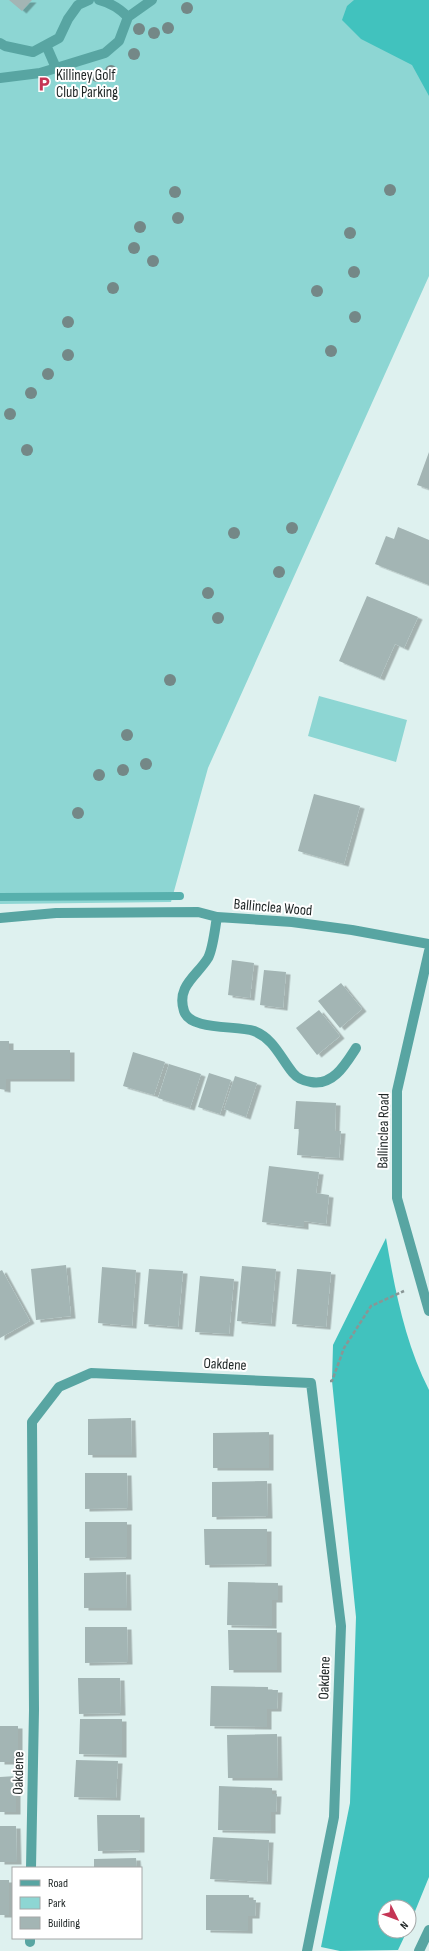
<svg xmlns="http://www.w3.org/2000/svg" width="429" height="1951" viewBox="0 0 429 1951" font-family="'Sofia Sans Condensed',sans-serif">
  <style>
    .green { fill: #8dd6d3 }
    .forest { fill: #41c2be }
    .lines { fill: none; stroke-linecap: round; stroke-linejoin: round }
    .stream { stroke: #57b0ad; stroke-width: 8 }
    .building { fill: #a3b5b4; filter: url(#shadow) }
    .path { stroke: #899695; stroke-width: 2.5; stroke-dasharray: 4 2; stroke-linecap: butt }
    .minor { stroke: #58a5a2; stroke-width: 10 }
    .tree { fill: #748887 }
    .labels { text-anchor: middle; stroke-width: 4; stroke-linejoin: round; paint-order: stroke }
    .poi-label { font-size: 15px; fill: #1e2525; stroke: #fff; text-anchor: start }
    .street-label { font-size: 15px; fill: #1e2525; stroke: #fff }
  </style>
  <defs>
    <filter id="shadow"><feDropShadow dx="4.5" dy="2.5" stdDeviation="0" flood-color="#0004"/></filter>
  </defs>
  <rect width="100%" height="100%" fill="#def1ef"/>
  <path class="green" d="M0,0H429V276L208,768L171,902L0,904Z
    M319,696L407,720L396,762L308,736Z"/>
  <path class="forest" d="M354,0H429V96L412,65L361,39L342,20L347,6Z
    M386,1238C395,1290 405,1343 429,1390V1877L409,1926V1907H385V1931H407L398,1950L340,1951L321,1947L350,1803L356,1617L332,1381L333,1345Z"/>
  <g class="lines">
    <path class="stream" d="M0,897L180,896"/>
  </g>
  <path class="building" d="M9,0H32L22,11Z
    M429,452V489L417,485Z
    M398,527L429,540V585L375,564L386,536L394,539Z
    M367,596L418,617L404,648L395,644L380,678L339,661Z
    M314,794L360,806L344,864L298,851Z
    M232,960L254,963L250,998L228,995Z
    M264,970L286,972L283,1008L260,1005Z
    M341,983L362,1009L340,1028L318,1001Z
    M319,1010L340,1036L317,1055L296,1028Z
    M0,1041H9V1050H70V1079H6V1090L0,1089Z
    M133,1052L165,1062L154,1095L123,1086Z
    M169,1064L201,1074L190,1108L158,1098Z
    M209,1073L231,1080L220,1114L198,1107Z
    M235,1076L257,1083L246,1117L224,1109Z
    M296,1101L336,1103L335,1131H341L339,1158L297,1155L299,1129H294Z
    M269,1166L319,1172L316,1193L329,1195L326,1224L304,1221V1227L262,1222Z
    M66,1265L71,1316L36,1320L31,1269Z
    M242,1266L276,1269L271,1324L237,1321Z
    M102,1267L136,1270L132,1326L98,1323Z
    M149,1269L183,1271L178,1327L144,1324Z
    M297,1269L331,1272L326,1327L292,1324Z
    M2,1270L30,1321L0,1338V1271Z
    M200,1276L234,1279L229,1334L195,1332Z
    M131,1418L132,1455H88V1419Z
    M269,1432V1468H213V1433Z
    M85,1473H127L128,1508L85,1509Z
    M267,1481L268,1516L212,1517V1482Z
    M85,1522H127V1557L85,1558Z
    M204,1529H267V1564L205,1565Z
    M126,1572L127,1608H84V1573Z
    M228,1582L278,1583V1600H272V1626L227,1625Z
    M85,1627H127L128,1662L85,1663Z
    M228,1630H277V1670H229Z
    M78,1678H120L121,1713L79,1714Z
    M211,1686L268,1687V1690H278L277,1709H267V1727L210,1726Z
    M80,1719H122V1755L79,1754Z
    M0,1726H18V1762H0Z
    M277,1734L278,1778H228L227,1735Z
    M76,1760L118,1761L116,1798L74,1797Z
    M16,1776V1812H0V1777Z
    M219,1786L272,1788V1794H277L276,1812H271V1831L218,1830Z
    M97,1815H140V1850L98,1851Z
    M0,1826H16L17,1862H0Z
    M213,1837L269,1840L267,1882L210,1879Z
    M136,1858L137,1868H94V1859Z
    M0,1880H9V1915H0Z
    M206,1895H249V1900H256L255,1916H248V1931L206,1930Z"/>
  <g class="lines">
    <path class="path" d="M330,1381H332L344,1348L371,1306L404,1291"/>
    <path class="minor" d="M99,0C111,3 119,8 128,17
      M0,43L5,46L33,52L59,38L68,19L78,5L89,0
      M46,45L56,68
      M0,78L40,73L105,53L119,41L128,17L152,0
      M0,918L56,913L198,912L217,917
      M429,951L397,1091V1198L429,1311
      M356,1048C345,1065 333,1086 311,1082C304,1081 297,1078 293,1073C280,1057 274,1039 254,1031C237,1025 190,1031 184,1011C176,986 197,976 208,958C213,949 215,928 217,917L292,922L352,930L429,944
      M31,1868L34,1710L32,1422L59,1387L91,1373L311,1383L341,1626L334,1817L307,1951
      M30,1942V1938
      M419,1951L429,1930"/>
  </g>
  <g class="tree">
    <circle cx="187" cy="8" r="6"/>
    <circle cx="168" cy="28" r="6"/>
    <circle cx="139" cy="29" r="6"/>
    <circle cx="154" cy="33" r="6"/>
    <circle cx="134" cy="54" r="6"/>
    <circle cx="111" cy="71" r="6"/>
    <circle cx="97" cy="76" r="6"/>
    <circle cx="390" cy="190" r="6"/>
    <circle cx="175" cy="192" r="6"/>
    <circle cx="178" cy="218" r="6"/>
    <circle cx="140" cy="227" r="6"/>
    <circle cx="350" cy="233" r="6"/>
    <circle cx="134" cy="248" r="6"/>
    <circle cx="153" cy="261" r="6"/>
    <circle cx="354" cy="272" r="6"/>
    <circle cx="113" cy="288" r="6"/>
    <circle cx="317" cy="291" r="6"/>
    <circle cx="355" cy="317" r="6"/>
    <circle cx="68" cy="322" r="6"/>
    <circle cx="331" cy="351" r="6"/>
    <circle cx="68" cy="355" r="6"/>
    <circle cx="48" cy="374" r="6"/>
    <circle cx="31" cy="393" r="6"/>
    <circle cx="10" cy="414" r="6"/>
    <circle cx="27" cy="450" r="6"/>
    <circle cx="292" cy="528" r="6"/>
    <circle cx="234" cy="533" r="6"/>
    <circle cx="279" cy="572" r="6"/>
    <circle cx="208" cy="593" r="6"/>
    <circle cx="218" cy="618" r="6"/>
    <circle cx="170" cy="680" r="6"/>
    <circle cx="127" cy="735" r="6"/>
    <circle cx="146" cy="764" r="6"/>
    <circle cx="123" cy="770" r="6"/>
    <circle cx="99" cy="775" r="6"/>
    <circle cx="78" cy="813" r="6"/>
  </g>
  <defs>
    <g id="parking-bare" transform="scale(1.2)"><path d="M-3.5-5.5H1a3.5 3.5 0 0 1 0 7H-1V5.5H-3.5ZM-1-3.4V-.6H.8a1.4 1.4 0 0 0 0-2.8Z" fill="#c53555" stroke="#fff" stroke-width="2.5" paint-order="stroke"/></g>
  </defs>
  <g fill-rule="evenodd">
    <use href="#parking-bare" x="44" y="84"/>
  </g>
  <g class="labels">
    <g class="poi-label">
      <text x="56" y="80">Killiney Golf<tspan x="56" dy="17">Club Parking</tspan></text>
    </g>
    <g class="street-label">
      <text transform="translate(273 907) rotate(5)" y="5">Ballinclea Wood</text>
      <text transform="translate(383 1131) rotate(-89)" y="5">Ballinclea Road</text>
      <text transform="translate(225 1364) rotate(3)" y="5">Oakdene</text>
      <text transform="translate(324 1678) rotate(-88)" y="5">Oakdene</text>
      <text transform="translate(18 1773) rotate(-89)" y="5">Oakdene</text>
    </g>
  </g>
  <rect x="12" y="1867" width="130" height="72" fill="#ffffff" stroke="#a5a8a8"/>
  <rect x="20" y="1880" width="20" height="6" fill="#58a5a2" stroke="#a5a8a8"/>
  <text x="48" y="1887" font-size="12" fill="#1e2525">Road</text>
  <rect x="20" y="1897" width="20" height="12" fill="#8dd6d3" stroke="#a5a8a8"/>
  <text x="48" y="1907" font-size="12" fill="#1e2525">Park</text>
  <rect x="20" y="1917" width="20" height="12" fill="#a3b5b4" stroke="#a5a8a8"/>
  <text x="48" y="1927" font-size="12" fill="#1e2525">Building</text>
  <g transform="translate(397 1919) rotate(132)"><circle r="19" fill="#ffffff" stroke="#a5a8a8"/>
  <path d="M0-3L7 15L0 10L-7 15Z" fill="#c53555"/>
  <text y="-6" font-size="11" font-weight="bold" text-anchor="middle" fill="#1e2525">N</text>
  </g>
</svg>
